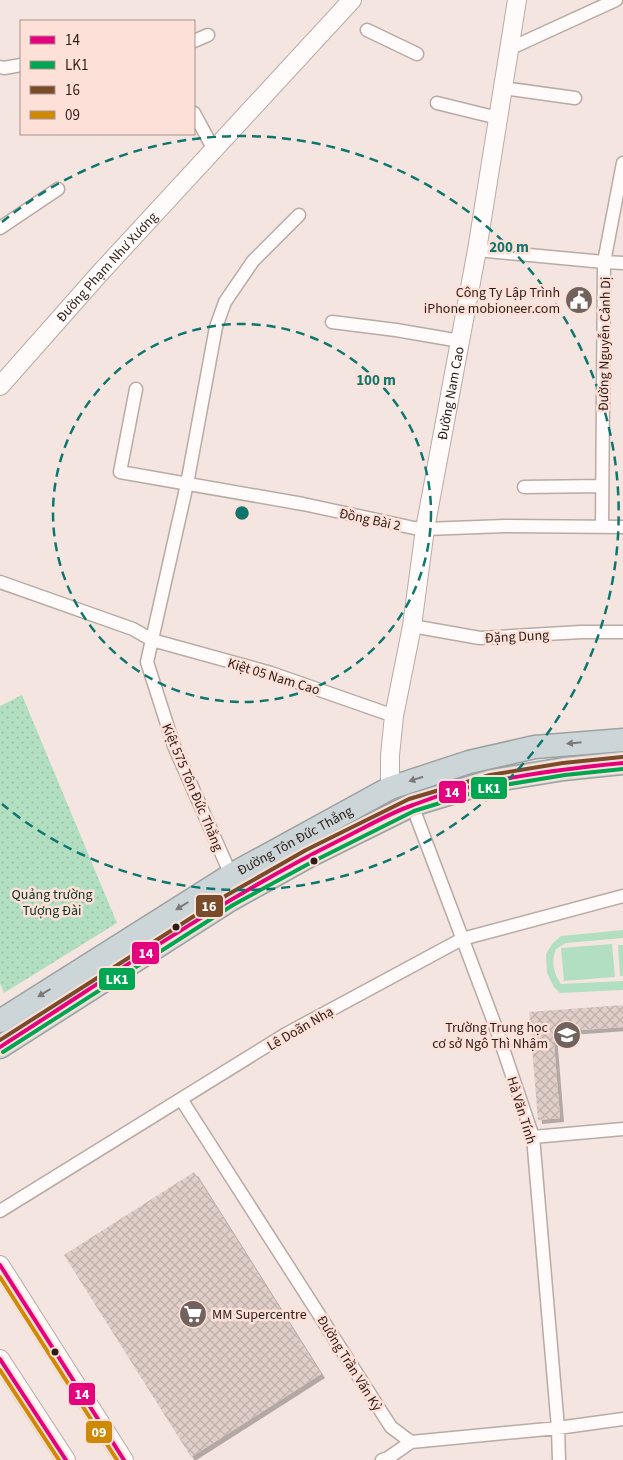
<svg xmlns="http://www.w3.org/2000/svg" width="623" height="1460" viewBox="0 0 623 1460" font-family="'Source Sans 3',sans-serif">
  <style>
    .grass { fill: #b2dfc1 }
    .park { fill: url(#park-dots) }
    .building { fill: url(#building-cross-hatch); filter: url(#shadow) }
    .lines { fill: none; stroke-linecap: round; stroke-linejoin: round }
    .street-casing { stroke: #b8aaa5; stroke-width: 15 }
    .secondary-casing { stroke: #b8aaa5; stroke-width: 20 }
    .highway-casing { stroke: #9ca1a2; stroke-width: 25 }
    .street { stroke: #fefbfa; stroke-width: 12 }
    .secondary { stroke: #fefbfa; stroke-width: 18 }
    .highway { stroke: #ccd6d8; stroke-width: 22 }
    .bus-1-casing { stroke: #fde1d8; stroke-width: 8 }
    .bus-2-casing { stroke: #fde1d8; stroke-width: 8 }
    .bus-3-casing { stroke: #fde1d8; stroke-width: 8 }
    .bus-4-casing { stroke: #fde1d8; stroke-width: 8 }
    .bus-1 { stroke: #e5007d; stroke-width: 4 }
    .bus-2 { stroke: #00a651; stroke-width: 4 }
    .bus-3 { stroke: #7a4b2a; stroke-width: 4 }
    .bus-4 { stroke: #ce8a04; stroke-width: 4 }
    .oneway { fill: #7c7977 }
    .ring { fill: none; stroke: #0f766e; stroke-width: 2.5; stroke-dasharray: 9 6 }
    .bus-dot { fill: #2c1c16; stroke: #fde1d8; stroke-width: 2 }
    .labels { text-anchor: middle; stroke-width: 5; stroke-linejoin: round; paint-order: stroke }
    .street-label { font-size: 14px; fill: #2c1c16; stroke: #fde1d8 }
    .poi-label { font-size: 14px; fill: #2c1c16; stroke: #fde1d8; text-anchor: end }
    .park-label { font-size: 14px; fill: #0b3522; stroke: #fde1d8 }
    .centre { fill: #0f766e; stroke: #fde1d8; stroke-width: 2.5 }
    .ring-label { font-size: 15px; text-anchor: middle; font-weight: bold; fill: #0f766e; stroke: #fde1d8; stroke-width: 5; stroke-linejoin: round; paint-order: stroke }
    .line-badge { stroke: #fde1d8; stroke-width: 2 }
    .badge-label { font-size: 14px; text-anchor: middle; font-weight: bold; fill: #fff }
  </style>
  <defs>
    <pattern id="park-dots" width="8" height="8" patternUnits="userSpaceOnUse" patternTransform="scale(1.25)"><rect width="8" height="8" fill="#b2dfc1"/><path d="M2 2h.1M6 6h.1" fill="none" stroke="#99bfa5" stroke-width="1.8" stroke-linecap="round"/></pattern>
    <pattern id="building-cross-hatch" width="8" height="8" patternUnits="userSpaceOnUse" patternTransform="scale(1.25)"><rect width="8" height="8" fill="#e0cec8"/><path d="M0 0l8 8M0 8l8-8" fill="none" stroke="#c0b0ab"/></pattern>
    <filter id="shadow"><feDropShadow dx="4" dy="4" stdDeviation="0" flood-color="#0004"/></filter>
  </defs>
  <rect width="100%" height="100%" fill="#f5e5e0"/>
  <path class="grass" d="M623,930V938L566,943L556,949C551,963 553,972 561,984L623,981V990L560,993L554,987L547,973L546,954L552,944L561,936Z
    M612,944L615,977L564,981L561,948Z
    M618,945H623V976H620Z"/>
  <path class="park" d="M22,695L117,923L4,993L0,983V706Z"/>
  <path class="building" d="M623,1005V1027L553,1032L560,1118L538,1120L529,1012Z
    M194,1172L321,1374L191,1457L64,1255Z"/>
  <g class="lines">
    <g class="street-casing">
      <path id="street" d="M367,30L417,54
        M194,41L208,35
        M509,49L616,0
        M0,67L4,68L21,65
        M503,88L575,98
        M437,103L498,118
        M194,113L214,150
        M0,228L58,189
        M477,250L604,262L623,263
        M332,322L396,330L460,341
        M136,389L120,472L303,504L414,528L425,529L505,526L623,527
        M524,487L602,486
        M602,527L604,262L623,163
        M0,582L133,629L152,640L271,673L394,716
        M412,626L480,638L581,632H623
        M412,805L495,1025L533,1137L558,1428L559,1460
        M231,875L174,746L147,662L187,484L216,327L225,302L253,261L299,215
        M181,1099L391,1427L411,1442L558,1428L623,1419
        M533,1137L623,1129
        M0,1211L286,1034L462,939L623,896
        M382,1460L388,1458L411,1442"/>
    </g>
    <g class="secondary-casing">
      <g id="secondary">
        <path id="s1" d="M0,386L100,273L352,0"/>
        <path id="s2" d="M390,788V755L394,716L412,626L425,529L477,250L517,0"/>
        <path d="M0,1265L124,1460"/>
        <path d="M0,1359L66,1460"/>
      </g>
    </g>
    <g class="highway-casing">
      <g id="highway">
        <path id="s3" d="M0,1021L231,875L390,788L469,762L535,747L623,740"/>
        <path d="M0,1047L230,900L309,856L412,805L491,781L564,769L623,763"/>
      </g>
    </g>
    <use href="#street" class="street"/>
    <use href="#secondary" class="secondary"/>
    <use href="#highway" class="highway"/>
    <g class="bus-1-casing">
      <path id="bus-1" d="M0,1047C111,976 220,900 338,841C363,829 387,814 413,805C480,779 552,770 623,763
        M0,1265L124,1460
        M0,1359L66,1460"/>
    </g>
    <g class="bus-2-casing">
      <path id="bus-2" d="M3,1052L233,905L312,862L414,811L492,787L565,775L623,769"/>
    </g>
    <g class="bus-3-casing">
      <path id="bus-3" d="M0,1040L227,895L306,850L409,799L490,775L563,763L622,757"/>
    </g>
    <g class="bus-4-casing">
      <path id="bus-4" d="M0,1277L117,1460
        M0,1370L59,1460"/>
    </g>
    <use href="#bus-1" class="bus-1"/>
    <use href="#bus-2" class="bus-2"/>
    <use href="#bus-3" class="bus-3"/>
    <use href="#bus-4" class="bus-4"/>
  </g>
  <defs><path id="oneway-solid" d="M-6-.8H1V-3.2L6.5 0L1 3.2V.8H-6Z" transform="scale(1.25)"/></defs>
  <g class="oneway">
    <use href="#oneway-solid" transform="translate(574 743) rotate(174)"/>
    <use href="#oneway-solid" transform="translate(416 779) rotate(162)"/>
    <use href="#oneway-solid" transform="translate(182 906) rotate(148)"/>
    <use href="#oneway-solid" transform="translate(44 993) rotate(148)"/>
  </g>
  <g class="ring">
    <circle cx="242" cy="513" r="189"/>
    <path d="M2 222A377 377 0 1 1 2 804"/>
  </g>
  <defs>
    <g id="civic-disc" transform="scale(1.4375)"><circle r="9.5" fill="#72625d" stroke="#fde1d8"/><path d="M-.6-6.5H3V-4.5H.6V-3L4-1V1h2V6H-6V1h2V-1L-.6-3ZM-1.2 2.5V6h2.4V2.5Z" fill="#fff"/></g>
    <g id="school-disc" transform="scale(1.4375)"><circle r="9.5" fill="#72625d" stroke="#fde1d8"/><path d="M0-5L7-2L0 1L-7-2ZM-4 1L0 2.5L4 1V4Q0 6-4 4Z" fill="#fff"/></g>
    <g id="supermarket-disc" transform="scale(1.4375)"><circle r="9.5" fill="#72625d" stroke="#fde1d8"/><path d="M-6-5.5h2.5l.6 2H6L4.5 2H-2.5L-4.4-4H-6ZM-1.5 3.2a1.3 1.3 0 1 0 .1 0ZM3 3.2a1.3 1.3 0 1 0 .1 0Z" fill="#fff"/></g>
  </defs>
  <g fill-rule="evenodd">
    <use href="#civic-disc" x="579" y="300"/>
    <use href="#school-disc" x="567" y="1035"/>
    <use href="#supermarket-disc" x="193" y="1314"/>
  </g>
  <g class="bus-dot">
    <circle cx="314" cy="861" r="4.5"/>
    <circle cx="176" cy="927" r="4.5"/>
    <circle cx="55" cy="1352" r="4.5"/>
  </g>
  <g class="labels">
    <g class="street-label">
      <text dy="5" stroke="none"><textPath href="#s1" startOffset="160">Đường Phạm Như Xương</textPath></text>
      <text transform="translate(604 344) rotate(-89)" y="5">Đường Nguyễn Cảnh Dị</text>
      <text dy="5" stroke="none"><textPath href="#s2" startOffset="400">Đường Nam Cao</textPath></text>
      <text transform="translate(370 519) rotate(12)" y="5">Đồng Bài 2</text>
      <text transform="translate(517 636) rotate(-3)" y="5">Đặng Dung</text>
      <text transform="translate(274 676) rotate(17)" y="5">Kiệt 05 Nam Cao</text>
      <text transform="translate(193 787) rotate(67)" y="5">Kiệt 575 Tôn Đức Thắng</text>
      <text dy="5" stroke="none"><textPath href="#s3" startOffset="346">Đường Tôn Đức Thắng</textPath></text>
      <text transform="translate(300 1028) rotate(-30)" y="5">Lê Doãn Nhạ</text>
      <text transform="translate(522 1110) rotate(73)" y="5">Hà Văn Tính</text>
      <text transform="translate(350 1363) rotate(58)" y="5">Đường Trần Văn Kỷ</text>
    </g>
    <g class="poi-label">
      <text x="560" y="297">Công Ty Lập Trình<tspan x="560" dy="16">iPhone mobioneer.com</tspan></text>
      <text x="548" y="1032">Trường Trung học<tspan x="548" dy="16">cơ sở Ngô Thì Nhậm</tspan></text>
      <text x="212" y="1319" text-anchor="start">MM Supercentre</text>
    </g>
    <g class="park-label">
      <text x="52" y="899">Quảng trường<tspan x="52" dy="16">Tượng Đài</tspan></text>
    </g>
  </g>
  <circle cx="242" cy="513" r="8" class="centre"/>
  <g class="ring-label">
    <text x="509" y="252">200 m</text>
    <text x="376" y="385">100 m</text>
  </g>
  <g class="line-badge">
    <rect x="470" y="776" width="38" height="24" rx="5" fill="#00a651"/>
    <rect x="438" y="780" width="29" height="24" rx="5" fill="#e5007d"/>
    <rect x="195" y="894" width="29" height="24" rx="5" fill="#7a4b2a"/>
    <rect x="131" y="941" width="29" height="24" rx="5" fill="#e5007d"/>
    <rect x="98" y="967" width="38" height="24" rx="5" fill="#00a651"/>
    <rect x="68" y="1382" width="28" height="24" rx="5" fill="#e5007d"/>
    <rect x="85" y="1420" width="28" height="24" rx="5" fill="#ce8a04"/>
  </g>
  <g class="badge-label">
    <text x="489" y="793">LK1</text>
    <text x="452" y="797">14</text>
    <text x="209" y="911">16</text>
    <text x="146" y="958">14</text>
    <text x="117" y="984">LK1</text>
    <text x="82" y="1399">14</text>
    <text x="99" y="1437">09</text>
  </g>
  <rect x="20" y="20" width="175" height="115" fill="#fde1d8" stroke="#a9928a"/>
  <rect x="30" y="36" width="25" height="8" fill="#e5007d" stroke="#a9928a"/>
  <text x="65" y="45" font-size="15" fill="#2c1c16">14</text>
  <rect x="30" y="61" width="25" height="8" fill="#00a651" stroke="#a9928a"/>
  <text x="65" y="70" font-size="15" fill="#2c1c16">LK1</text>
  <rect x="30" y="86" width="25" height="8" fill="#7a4b2a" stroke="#a9928a"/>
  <text x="65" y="95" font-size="15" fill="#2c1c16">16</text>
  <rect x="30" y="111" width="25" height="8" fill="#ce8a04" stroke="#a9928a"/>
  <text x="65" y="120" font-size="15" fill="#2c1c16">09</text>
</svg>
